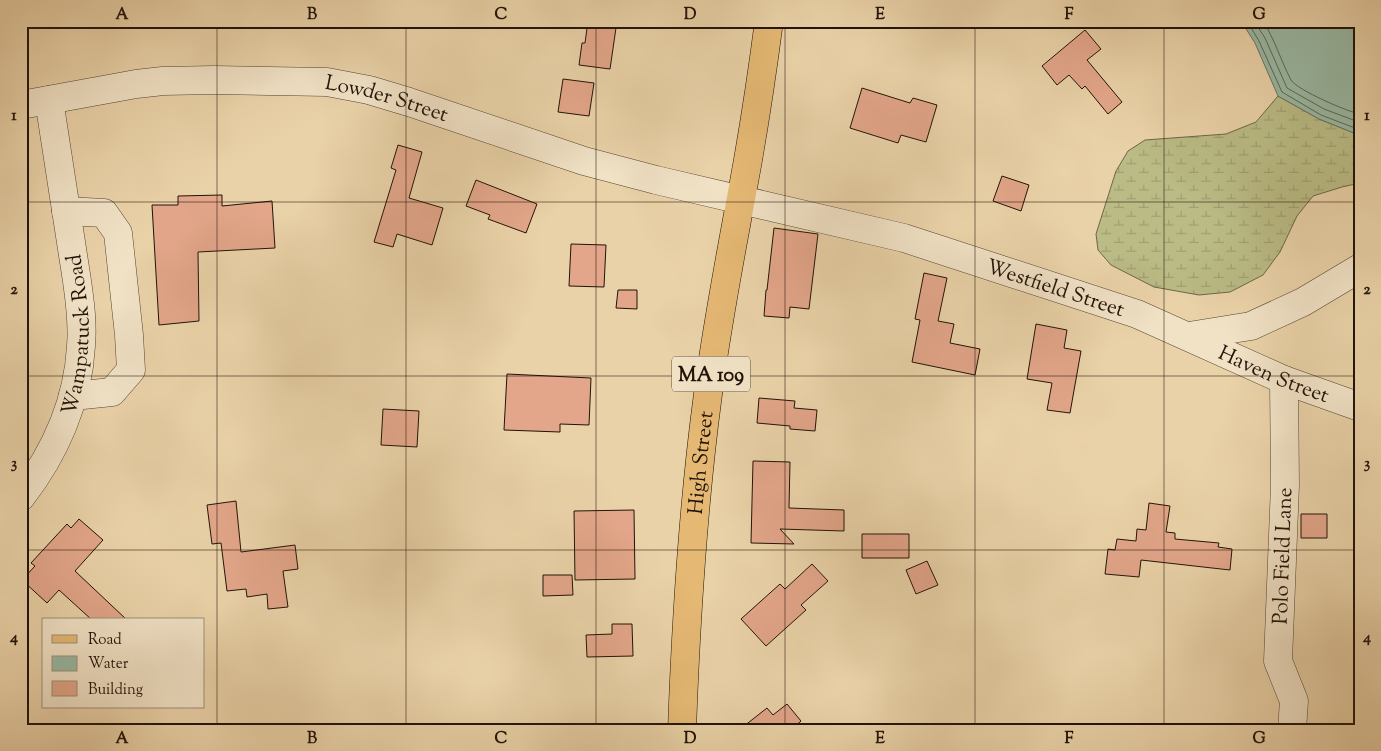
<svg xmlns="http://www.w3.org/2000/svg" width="1381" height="751" viewBox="0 0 1381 751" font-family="'Sorts Mill Goudy',serif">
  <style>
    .wetland { fill: url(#wetland-marsh); stroke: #6e6747 }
    .water { fill: #99b8a3; stroke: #697665 }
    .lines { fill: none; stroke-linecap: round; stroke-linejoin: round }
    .shore { stroke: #5d6656; stroke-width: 1 }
    .building { fill: #e3a68a; stroke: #211309 }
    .minor-casing { stroke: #534331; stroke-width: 29 }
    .major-casing { stroke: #211309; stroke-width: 29 }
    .minor { stroke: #f1e2c6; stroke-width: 28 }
    .major { stroke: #e5b974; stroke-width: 28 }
    .grid { fill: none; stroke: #211309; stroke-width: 1; stroke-opacity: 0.55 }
    .labels { text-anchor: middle; stroke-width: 4.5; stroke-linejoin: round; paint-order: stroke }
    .shield { fill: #f1e2c6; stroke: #5f5142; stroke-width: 1 }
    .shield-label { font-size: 20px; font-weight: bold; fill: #211309 }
    .street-label { font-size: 21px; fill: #211309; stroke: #f1e2c6 }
    .neatline { fill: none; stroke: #211309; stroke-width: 2 }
    .grid-label { font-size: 16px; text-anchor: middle; font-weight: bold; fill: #211309 }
  </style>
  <defs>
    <pattern id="wetland-marsh" width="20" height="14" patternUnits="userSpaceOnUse" patternTransform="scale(1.25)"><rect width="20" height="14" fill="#babb85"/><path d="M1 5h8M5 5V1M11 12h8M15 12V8" fill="none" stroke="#a0a072"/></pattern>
  </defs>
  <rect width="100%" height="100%" fill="#ead2a8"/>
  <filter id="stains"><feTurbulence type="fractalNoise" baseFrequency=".004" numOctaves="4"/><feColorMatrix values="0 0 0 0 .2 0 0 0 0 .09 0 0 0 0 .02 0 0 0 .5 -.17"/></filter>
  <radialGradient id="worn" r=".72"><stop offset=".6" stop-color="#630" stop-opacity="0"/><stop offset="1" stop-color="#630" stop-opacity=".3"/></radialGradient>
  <path class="wetland" d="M1278,96L1319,119L1354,133L1360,132V183L1342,187L1313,196L1297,216L1280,252L1263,275L1230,292L1199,295L1154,287L1111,265L1098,250L1096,234L1116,171L1128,151L1145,140L1226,134L1256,122Z"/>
  <path class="water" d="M1241,21H1360V132L1354,133L1319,119L1278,96L1255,43Z"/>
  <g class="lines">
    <path class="shore" d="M1247,21L1259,41L1282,92L1321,115L1355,128H1360
      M1254,21L1265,38L1287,88L1324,109L1356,121H1360
      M1263,21C1275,40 1281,61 1291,80C1297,90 1348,112 1360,114"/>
  </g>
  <path class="building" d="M588,21H617L610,69L579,65L582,43H585Z
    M1085,30L1101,49L1087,60L1122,102L1108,114L1085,86L1082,89L1069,75L1057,85L1042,66Z
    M563,79L594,83L589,116L558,112Z
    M862,88L910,103L913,98L937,105L926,142L901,135L898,143L850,128Z
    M398,145L422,152L409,198L443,208L432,245L397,234L393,247L374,242L396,170L391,168Z
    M1002,176L1029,185L1021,211L993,201Z
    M476,180L537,204L526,233L488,219L490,215L466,206Z
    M222,195V206L272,201L275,248L198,252L199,321L159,325L152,205H178V196Z
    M774,228L818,234L809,309L790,307L789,318L764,316L766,290H767Z
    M571,244L606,245L604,287L569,286Z
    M924,273L947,278L938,321L954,324L950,343L980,349L975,375L912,362L920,320L915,319Z
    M618,290H637V309L616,308Z
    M1036,324L1067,330L1064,348L1081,351L1070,413L1047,410L1052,383L1027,379Z
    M507,374L591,378L589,425L560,424V432L504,430Z
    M759,398L795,401L794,408L817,410L815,431L790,429V426L757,423Z
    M383,409L419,411L417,447L381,445Z
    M753,461L790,462L789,508L844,510V531L780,529L794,544L751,543Z
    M236,501L241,552L295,545L298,569L283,571L288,607L268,609L267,594L247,597L246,589L227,591L221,543L212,544L207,505Z
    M1149,503L1170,506L1166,532L1175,533V539L1219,543L1218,547L1232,549L1230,570L1141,560L1139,577L1105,574L1108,549L1115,550L1117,539L1136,541L1137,529L1146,530Z
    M634,510L635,579L575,580L574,511Z
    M1301,514H1327V538H1301Z
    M79,519L103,540L75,571L127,620H92L59,590L47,603L22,580L35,566L31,563L67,524L71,528Z
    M862,534H909V558H862Z
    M927,561L938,585L916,594L906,570Z
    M812,564L828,581L801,605L806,610L766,646L741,619L780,584L785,589Z
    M543,575H572L573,595L543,596Z
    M612,624H632L633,656L587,657L586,635L612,634Z
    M787,704L801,721L791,730H739L767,708L773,715Z"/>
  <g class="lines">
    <g class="minor-casing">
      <g id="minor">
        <path id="s1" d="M21,105L136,84L163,81L214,80L327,82L369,90L409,102L584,161L656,180L904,238L1137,314L1284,380L1360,407"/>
        <path d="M66,211L104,213L118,233L129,335L131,370L112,392L73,396"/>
        <path d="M1189,336L1251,326L1303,302L1360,268"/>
        <path d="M1284,380L1285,485L1278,661L1294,701L1292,730"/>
        <path id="s2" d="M21,497C55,453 78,401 81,346C83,324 80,302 77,281L49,100"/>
      </g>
    </g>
    <g class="major-casing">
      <g id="major">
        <path id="s3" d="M682,730C686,618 693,505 708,394C718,316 734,238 748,160C756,114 763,67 769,21"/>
      </g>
    </g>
    <use href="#minor" class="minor"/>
    <use href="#major" class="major"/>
  </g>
  <path class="grid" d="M217,21V730M406,21V730M596,21V730M785,21V730M975,21V730M1164,21V730M21,202H1360M21,376H1360M21,550H1360"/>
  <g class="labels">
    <rect class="shield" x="672" y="356.5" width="78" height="35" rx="4"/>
    <g class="shield-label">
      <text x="711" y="381">MA 109</text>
    </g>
    <g class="street-label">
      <text dy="7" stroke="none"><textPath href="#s1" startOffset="370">Lowder Street</textPath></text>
      <text dy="7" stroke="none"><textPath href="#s1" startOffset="1066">Westfield Street</textPath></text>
      <text dy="7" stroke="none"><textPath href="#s2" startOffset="176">Wampatuck Road</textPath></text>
      <text dy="7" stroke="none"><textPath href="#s1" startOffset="1301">Haven Street</textPath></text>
      <text dy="7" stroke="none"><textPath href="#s3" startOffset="268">High Street</textPath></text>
      <text transform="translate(1282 556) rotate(-88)" y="7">Polo Field Lane</text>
    </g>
  </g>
  <rect width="1381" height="751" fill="none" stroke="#ead2a8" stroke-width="55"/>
  <rect x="42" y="618" width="162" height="90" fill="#f1e2c6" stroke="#9e8f7a"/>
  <rect x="52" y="635" width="25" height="8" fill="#e5b974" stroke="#9e8f7a"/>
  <text x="88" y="644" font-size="15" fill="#211309">Road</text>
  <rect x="52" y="656" width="25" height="15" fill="#99b8a3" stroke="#9e8f7a"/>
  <text x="88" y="668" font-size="15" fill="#211309">Water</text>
  <rect x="52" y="681" width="25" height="15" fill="#e3a68a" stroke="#9e8f7a"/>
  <text x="88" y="694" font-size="15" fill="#211309">Building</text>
  <rect x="28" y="28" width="1326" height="696" class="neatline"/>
  <g class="grid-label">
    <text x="122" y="19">A</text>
    <text x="312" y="19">B</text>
    <text x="501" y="19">C</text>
    <text x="690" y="19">D</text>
    <text x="880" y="19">E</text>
    <text x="1069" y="19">F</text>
    <text x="1259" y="19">G</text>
    <text x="14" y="120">1</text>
    <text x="1367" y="120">1</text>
    <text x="14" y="294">2</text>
    <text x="1367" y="294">2</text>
    <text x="14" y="468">3</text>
    <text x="1367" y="468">3</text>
    <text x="14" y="642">4</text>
    <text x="1367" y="642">4</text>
    <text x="122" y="743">A</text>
    <text x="312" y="743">B</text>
    <text x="501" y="743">C</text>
    <text x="690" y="743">D</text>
    <text x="880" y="743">E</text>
    <text x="1069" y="743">F</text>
    <text x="1259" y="743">G</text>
  </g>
  <rect width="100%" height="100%" filter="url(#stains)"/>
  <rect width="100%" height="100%" fill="url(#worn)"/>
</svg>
